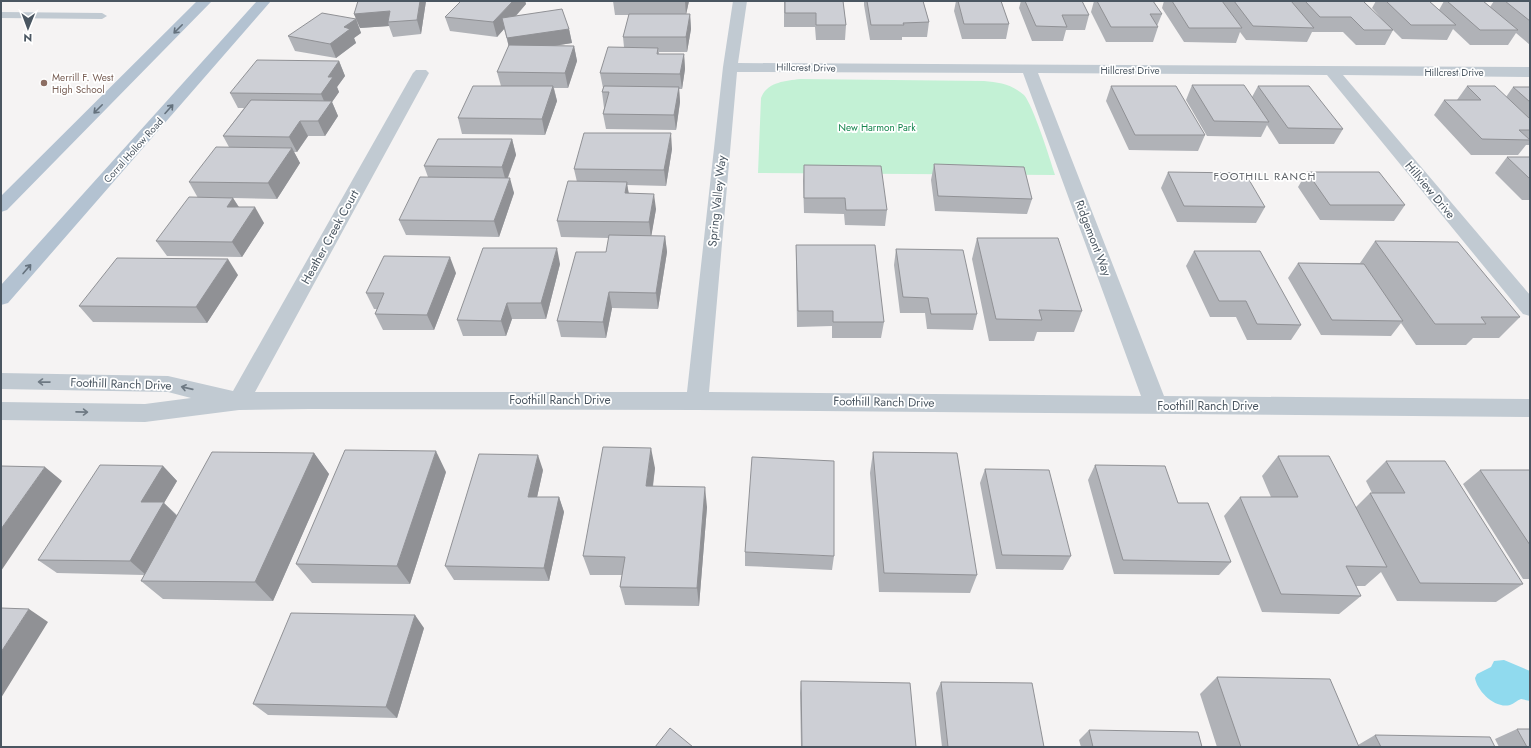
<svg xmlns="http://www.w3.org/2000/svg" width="1531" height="748" viewBox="0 0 1531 748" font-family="Jost,sans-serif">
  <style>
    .green { fill: #c3f1d5 }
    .water { fill: #90daee }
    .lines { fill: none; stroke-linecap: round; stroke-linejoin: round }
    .service { fill: #c1cad2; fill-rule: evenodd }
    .minor { fill: #c1cad2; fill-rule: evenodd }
    .primary { fill: #b3c2d1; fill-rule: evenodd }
    .wall { fill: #b0b2b7 }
    .shaded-wall { fill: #909195 }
    .building { fill: #cdcfd5; stroke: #909195 }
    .oneway { stroke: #64717d }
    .oneway2 { stroke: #6e7983 }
    .education-dot { fill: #8d6e63; stroke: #fff; stroke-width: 1.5 }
    .labels { text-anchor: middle; stroke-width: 3.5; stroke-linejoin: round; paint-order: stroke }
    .far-street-label { font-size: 10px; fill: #4a5661; stroke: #fff }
    .far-education-label { font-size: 10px; fill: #785e54; stroke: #fff; text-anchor: start }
    .far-park-label { font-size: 10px; fill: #17864f; stroke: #fff }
    .far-neighbourhood-label { font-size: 11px; letter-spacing: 1px; fill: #5f6368; stroke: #fff }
    .street-label { font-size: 12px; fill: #4a5661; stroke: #fff }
  </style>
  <rect width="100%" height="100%" fill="#f5f3f3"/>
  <path class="green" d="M800,79L984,81C999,82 1013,85 1024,95C1033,105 1050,159 1055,175L758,173L761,98C767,82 785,81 800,79Z"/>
  <path class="water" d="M1504,660L1530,671V701L1521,699C1517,700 1514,704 1510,705C1495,709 1477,691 1475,678L1477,674L1491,667L1494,661Z"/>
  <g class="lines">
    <path class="service" d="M1,12L102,13L107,16L102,19L1,18Z"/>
    <path class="minor" d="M733,1H747L738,63L1530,67V77L1343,75L1530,295V316L1523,314L1327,75L1038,73L1164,396L1530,399V417L697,410L309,409L239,410L145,422L1,420V402L145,404L191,398L168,392L1,389V373L168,376L233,391L413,73L416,70H426L429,73L255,392H687L723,67ZM737,72L1023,73L1141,396L709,392Z"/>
    <path class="primary" d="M197,1H212L7,210L1,212V196Z
      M257,1H271L8,303L1,305V285Z"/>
  </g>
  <path class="wall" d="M358,1H426L421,34L393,37L389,26L360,28L354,14Z
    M461,1H525L526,4L516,16L569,29L572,43L553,46H574L577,61L568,88H554L557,101L545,135L462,134L458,118L501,86L497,72L509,47L504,29L497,37L450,31L445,17Z
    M613,1H689L686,14H690L691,29L687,52H659V54H684L685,69L682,89H679L680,102L676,130L606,129L603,114L604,108L602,92L603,88L600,73L624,47L623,37L629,15H615Z
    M784,1H843L846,25L845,40H816L815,27H784Z
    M864,1H923L929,22L927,37H902V40H870L864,5Z
    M956,1H1001L1009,24L1006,39H962L954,11Z
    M1021,1H1082L1089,15L1085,30H1066L1063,41H1032L1019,8Z
    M1094,1H1153L1162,14L1157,26L1158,27L1153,42H1106L1091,12Z
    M1164,1H1363L1382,19L1372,8L1376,1H1429L1439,10L1444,1H1483L1490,7L1494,1H1530V45L1516,33L1508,45H1470L1453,29L1447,40L1402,39L1393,30L1385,45H1356L1343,32H1312L1307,42L1246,40L1240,32L1236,43L1184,42L1162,8Z
    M356,19L361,33L354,38L356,43L336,58L295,51L288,36Z
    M339,61L345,76L337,87L339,92L332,102L338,116L325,136H308L297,152H294L300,163L277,199L233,198L239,207L264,223L242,257L167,256L156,241L198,198L189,182L229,147L223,136L244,108H238L230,93Z
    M1192,85L1252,97L1258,86L1343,129L1334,144H1279L1267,125L1261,137L1207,136L1186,100Z
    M1111,86L1205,135L1198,151L1129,150L1106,101Z
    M1467,86L1506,97L1513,87H1530V144L1529,145H1526L1518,155H1471L1434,115L1444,100H1457Z
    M512,139L516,155L508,178L514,193L499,237L406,235L399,220L428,177L424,166Z
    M672,149L666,186L627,185L629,193L656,209L651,236H665L667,252L658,309L612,308L606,338L561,337L557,321L606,252L609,238L561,237L557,221L577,182L574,169Z
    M1507,157H1530V200H1522L1495,173Z
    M934,164L1032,199L1027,214L935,211L931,180Z
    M804,165L887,210L885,226L845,225L844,214L804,213L803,181Z
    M1168,172L1265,207L1256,223L1177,222L1161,188Z
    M1307,172L1405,205L1394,221L1320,220L1298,187Z
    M977,238L1082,311L1074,332H1037L1034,341H989L972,259Z
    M1375,241L1520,317L1499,338H1473L1466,345H1416L1401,323L1391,336L1321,335L1288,278L1298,263H1360Z
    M796,245L884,322L881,338H832V326L797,327L796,261Z
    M896,249L977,314L973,330L927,329L925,313H900L894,265Z
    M1194,251L1301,325L1291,340H1247L1236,317H1210L1186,266Z
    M560,264L546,319H512L506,336H463L457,320Z
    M456,273L434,330H383L375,314L377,309H374L366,293Z
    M238,275L207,323L93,322L79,306Z
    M873,452L977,575L970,593L879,592L870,473Z
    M314,453L329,474L273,601L163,599L141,581L144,575L57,573L38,560L163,466L177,481L164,503L177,515Z
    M1278,456L1356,507L1370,493H1372L1366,481L1386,461L1523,584L1496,602L1397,601L1381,572L1365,586H1356L1361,596L1339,614L1262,612L1224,516L1240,497H1271L1262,476Z
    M1095,465L1178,503L1231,562L1219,575L1114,574L1088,480Z
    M655,468L653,487L707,507L699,606L625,605L620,587L622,575H590L583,556Z
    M985,469L1071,556L1063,570L996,569L980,483Z
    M543,470L537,497H559L564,512L549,581L454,580L445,566Z
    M1480,470H1530V579H1523L1463,484Z
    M446,472L410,584L312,583L296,564Z
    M745,552L834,556L832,570L745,566Z
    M424,628L397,718L268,715L253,704Z
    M1217,677L1358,745L1375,735L1495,747H1217L1200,694Z
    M801,681L916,747H801L800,693Z
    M941,682L1044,747H942L936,693Z
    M1517,729L1530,747H1499L1495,739Z
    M1089,730L1202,747H1081L1079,740Z"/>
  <path class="shaded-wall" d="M420,1H426L421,34L417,20Z
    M513,1H525L526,4L497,37L493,22Z
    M685,1H689L686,15Z
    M390,11L388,22L389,26L360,28L354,14Z
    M690,14L691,29L687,52L686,37Z
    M356,19L361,33L354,38L356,43L336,58L330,44L344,27Z
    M569,29L572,43L510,53L507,38Z
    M574,46L577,61L568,88L565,73Z
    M684,54L685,69L682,89L680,74Z
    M339,61L345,76L337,87L339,92L332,102L338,116L325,136L318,121L327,108L321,94L328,77Z
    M553,86L557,101L545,135L542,119Z
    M679,87L680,102L676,130L674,115Z
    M300,121L308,136L297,152L289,137Z
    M671,133L672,149L666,186L664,170Z
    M512,139L516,155L506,182L502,167Z
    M292,148L300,163L277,199L268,183Z
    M510,178L514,193L499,237L494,221Z
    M627,182L629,198L625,193Z
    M654,194L656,209L651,238L649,222Z
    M233,198L243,214L227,207Z
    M255,207L264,223L242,257L232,242Z
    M665,236L667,252L658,309L656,293Z
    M557,248L560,264L546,319L541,303Z
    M450,257L456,273L434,330L427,315Z
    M228,259L238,275L207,323L196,307Z
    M609,292L612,308L606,338L603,322Z
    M507,303L512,319L506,336L501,321Z
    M651,448L655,468L650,506L646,486Z
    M436,451L446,472L410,584L397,566Z
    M314,453L329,474L273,601L255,582Z
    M538,455L543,470L534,511L528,497Z
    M163,466L177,481L164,503L178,517L146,575L130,561L141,502Z
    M45,467L62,481L1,571V529Z
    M705,487L707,507L699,606L697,588Z
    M559,497L564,512L549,581L544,568Z
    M29,609L48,622L1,698V652Z
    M415,615L424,628L397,718L386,707Z"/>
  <path class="building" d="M358,1H420L417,20L388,22L390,11L354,14Z
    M461,1H513L493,22L445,17Z
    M785,1H843L846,25H816V13H785Z
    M867,1H923L929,22L903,23L904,25H871Z
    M958,1H1001L1009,24H964Z
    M1025,1H1082L1089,15H1062L1067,27L1036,26Z
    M1097,1H1153L1162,14H1150L1158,27H1111Z
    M1172,1H1222L1242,28H1189Z
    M1234,1H1291L1314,28L1253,26Z
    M1305,1H1363L1393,30H1364L1351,17H1320Z
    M1386,1H1429L1456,25H1411Z
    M1447,1H1483L1518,30H1480Z
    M1505,1H1530V21Z
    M562,9L569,29L507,38L502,18Z
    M322,13L356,19L344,27L350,29L330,44L288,36Z
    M629,14H690L686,37H623Z
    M509,45L574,46L565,73L497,72Z
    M608,47L658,48L657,54H684L680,74L600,73Z
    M257,60L339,61L328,77H333L321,94L230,93Z
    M1192,85H1244L1269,122L1214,121Z
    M473,86H553L542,119L458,118Z
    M604,86L679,87L674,115L603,114L609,92H602Z
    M1111,86H1176L1205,135H1135Z
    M1258,86H1309L1343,129L1288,128Z
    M1467,86H1495L1530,119V130H1519L1530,140L1482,139L1444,100H1481Z
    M1513,87H1530V102Z
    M251,100L332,101L318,121H300L289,137L223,136Z
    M584,133H671L664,170L574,169Z
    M438,139H512L502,167L424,166Z
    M216,147L292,148L268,183L189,182Z
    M1507,157H1530V179Z
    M934,164L1024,167L1032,199L938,196Z
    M804,165L881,166L887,210H846L845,198H804Z
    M1168,172L1245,173L1265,207L1184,206Z
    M1307,172H1379L1405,205H1330Z
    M420,177L510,178L494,221L399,220Z
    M568,181L627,182L625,193L654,194L649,222L557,221Z
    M189,197L233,198L227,207H255L232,242L156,241Z
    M609,235L665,236L656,293L609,292L603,322L557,321L576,252H606Z
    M977,238H1058L1082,311L1039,310L1042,320L996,319Z
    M1375,241L1458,242L1520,317H1481L1486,324H1435Z
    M796,245H875L884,322H833V311H798Z
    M483,248H557L541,303H507L501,321L457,320Z
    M896,249L963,250L977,314H931L928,298L903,297Z
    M1194,251H1260L1301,325L1257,324L1246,301H1219Z
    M384,256L450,257L427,315L375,314L384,293H366Z
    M117,258L228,259L196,307L79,306Z
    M1298,263L1364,264L1403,321L1332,320Z
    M603,447L651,448L646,486L705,487L697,588L620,587L625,557L583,556Z
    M345,450L436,451L397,566L296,564Z
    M212,452L314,453L255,582L141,581Z
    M873,452L957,453L977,575L884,573Z
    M479,454L538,455L528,497H559L544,568L445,566Z
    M1278,456H1329L1387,567L1346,566L1361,596L1281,594L1240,497H1298Z
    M752,457L834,461V556L745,552Z
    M1386,461H1445L1523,584L1420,583L1370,493H1405Z
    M100,465L163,466L141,502H164L130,561L38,560Z
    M1095,465L1165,466L1178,503H1208L1231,562L1123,560Z
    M1,466L45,467L1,529Z
    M985,469L1049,470L1071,556L1002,555Z
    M1480,470H1530V545Z
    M1,608L29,609L1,652Z
    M291,613L415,615L386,707L253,704Z
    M1217,677L1330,679L1359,747H1241Z
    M801,681L910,683L916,747H802Z
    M941,682L1032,683L1044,747H948Z
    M670,728L693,747H655Z
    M1517,729H1530V747H1527Z
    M1089,730L1198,732L1202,747H1093Z
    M1375,735L1490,737L1495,747H1381Z"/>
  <defs><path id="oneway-shaft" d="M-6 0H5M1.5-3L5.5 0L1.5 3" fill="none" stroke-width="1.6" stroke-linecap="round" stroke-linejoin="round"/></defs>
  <g class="oneway">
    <use href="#oneway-shaft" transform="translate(178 29) rotate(135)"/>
    <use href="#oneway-shaft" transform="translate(98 109) rotate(135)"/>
    <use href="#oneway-shaft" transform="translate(169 109) rotate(-48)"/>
    <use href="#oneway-shaft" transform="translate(27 269) rotate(-49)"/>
  </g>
  <g class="oneway2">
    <use href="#oneway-shaft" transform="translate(44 382) rotate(-179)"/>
    <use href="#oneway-shaft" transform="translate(187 388) rotate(-167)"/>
    <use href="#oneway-shaft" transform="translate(82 412) rotate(1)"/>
  </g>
  <circle class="education-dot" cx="44" cy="83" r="4"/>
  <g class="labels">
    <g class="far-street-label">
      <text transform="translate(806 67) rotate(1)" y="4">Hillcrest Drive</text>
      <text x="1130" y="74">Hillcrest Drive</text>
      <text x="1454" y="76">Hillcrest Drive</text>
      <text transform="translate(133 150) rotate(-48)" y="4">Corral Hollow Road</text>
    </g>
    <g class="far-education-label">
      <text x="52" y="81">Merrill F. West<tspan x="52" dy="12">High School</tspan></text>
    </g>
    <g class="far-park-label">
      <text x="877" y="131">New Harmon Park</text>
    </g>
    <g class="far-neighbourhood-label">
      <text x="1265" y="180">FOOTHILL RANCH</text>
    </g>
    <g class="street-label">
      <text transform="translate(1430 190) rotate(50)" y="4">Hillview Drive</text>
      <text transform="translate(717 201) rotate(-84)" y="4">Spring Valley Way</text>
      <text transform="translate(330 237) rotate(-61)" y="4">Heather Creek Court</text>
      <text transform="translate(1093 238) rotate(69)" y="4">Ridgemont Way</text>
      <text transform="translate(121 384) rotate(2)" y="4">Foothill Ranch Drive</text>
      <text x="560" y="404">Foothill Ranch Drive</text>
      <text transform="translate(884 402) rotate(1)" y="4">Foothill Ranch Drive</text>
      <text x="1208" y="410">Foothill Ranch Drive</text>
    </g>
  </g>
  <rect width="1531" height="748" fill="none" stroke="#4a5661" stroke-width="4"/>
  <g transform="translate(28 28) rotate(181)" stroke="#ffffff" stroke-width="3" paint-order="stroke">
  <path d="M0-3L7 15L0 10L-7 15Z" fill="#4a5661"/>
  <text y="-6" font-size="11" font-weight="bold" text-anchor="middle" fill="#4a5661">N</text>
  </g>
</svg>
